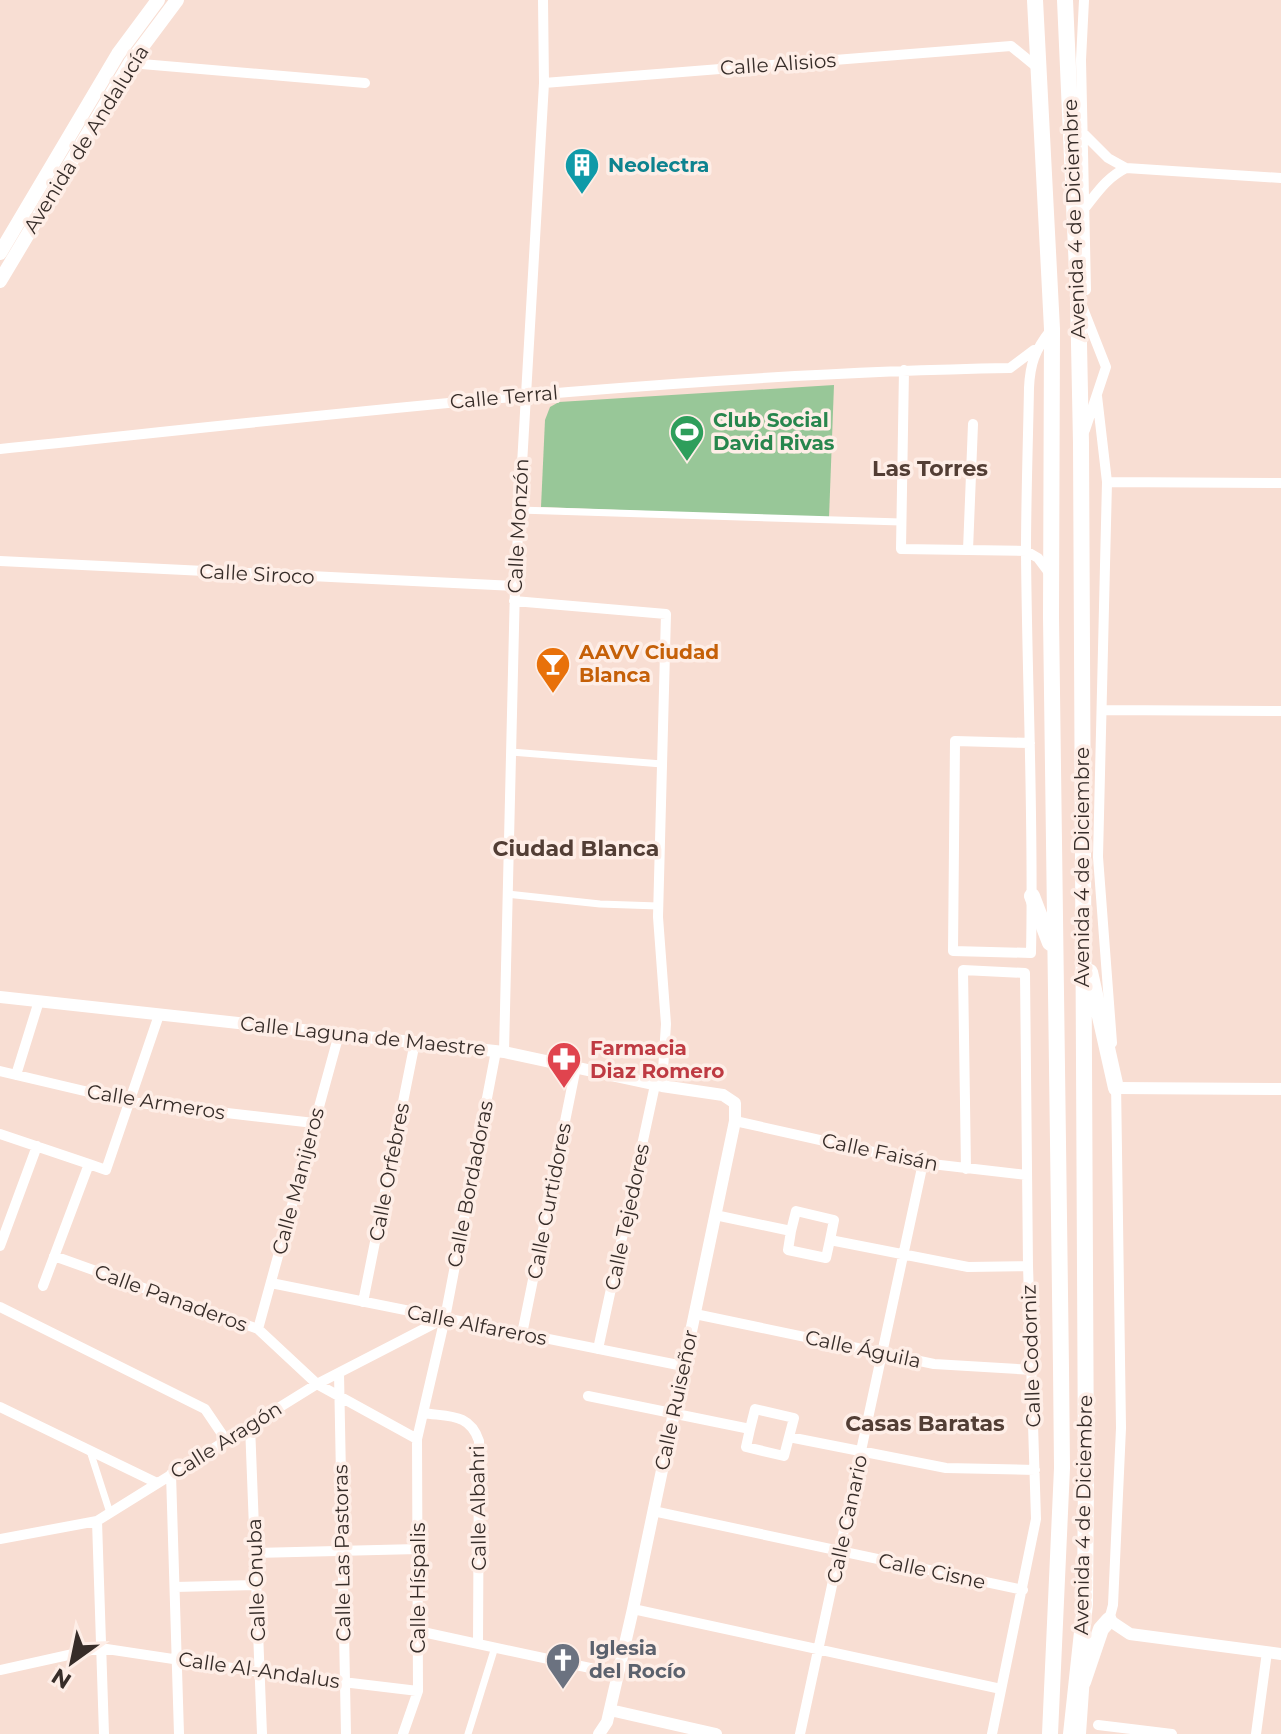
<svg xmlns="http://www.w3.org/2000/svg" width="1281" height="1734" viewBox="0 0 1281 1734" font-family="Montserrat,sans-serif">
  <style>
    .green { fill: #98c798 }
    .lines { fill: none; stroke-linecap: round; stroke-linejoin: round }
    .pedestrian { stroke: #fff; stroke-width: 7 }
    .minor { stroke: #fff; stroke-width: 10 }
    .tertiary { stroke: #fff; stroke-width: 12 }
    .secondary { stroke: #fff; stroke-width: 14 }
    .primary { stroke: #fff; stroke-width: 16 }
    .labels { text-anchor: middle; stroke-width: 7; stroke-linejoin: round; paint-order: stroke }
    .street-label { font-size: 20px; fill: #372d29; stroke: #feeee7 }
    .culture-label { font-size: 20px; font-weight: bold; fill: #0d838f; stroke: #feeee7; text-anchor: start }
    .leisure-label { font-size: 20px; font-weight: bold; fill: #27864d; stroke: #feeee7; text-anchor: start }
    .food-label { font-size: 20px; font-weight: bold; fill: #c56008; stroke: #feeee7; text-anchor: start }
    .health-label { font-size: 20px; font-weight: bold; fill: #be3a42; stroke: #feeee7; text-anchor: start }
    .worship-label { font-size: 20px; font-weight: bold; fill: #5b616d; stroke: #feeee7; text-anchor: start }
    .neighbourhood-label { font-size: 22px; font-weight: bold; fill: #523e35; stroke: #feeee7 }
  </style>
  <rect width="100%" height="100%" fill="#f8ded3"/>
  <path class="green" d="M834,385L829,518L541,507L545,420L550,407L559,402Z"/>
  <g class="lines">
    <path class="pedestrian" d="M519,510L901,522
      M511,752L662,764
      M507,894L600,904L658,906
      M90,1451L110,1513
      M468,1734L495,1647"/>
    <path class="minor" d="M1084,0L1081,60L1086,290
      M130,63L365,83
      M544,83L1011,46L1038,68
      M1082,132L1108,158L1126,168C1106,178 1097,193 1084,209
      M1126,168L1281,178
      M1082,306L1106,367L1085,430
      M1010,368L1034,350
      M904,370L901,549L1026,551L1038,558L1050,574
      M1097,396L1107,482L1098,857L1112,1043
      M0,449C336,414 672,374 1010,368
      M1107,482L1281,483
      M968,550L973,424
      M0,561L515,586
      M514,601L666,614L658,917L666,1024L662,1086
      M1103,710L1281,711
      M1030,743L955,741L953,951L1031,953C1034,819 1027,686 1026,552C1026,498 1028,443 1029,388C1030,364 1035,350 1050,331
      M504,1052L515,586L544,83L543,0
      M0,1071L131,1102L314,1123
      M16,1075L39,1001
      M735,1121L923,1163L1027,1175
      M0,1134L89,1164
      M966,1169L963,970L1025,973L1028,1266L1036,1519L992,1734
      M715,1215L791,1231L788,1250L826,1258L830,1240
      M791,1231L796,1211L834,1220L830,1240L968,1267L1028,1266
      M0,1246L37,1146
      M54,1256L258,1329L317,1384L417,1439
      M271,1283L683,1366
      M43,1286L89,1164L106,1170L159,1015
      M363,1302L415,1042
      M0,1307L205,1409L226,1440
      M695,1314L934,1364L1033,1370
      M258,1329L339,1034
      M522,1334L576,1067
      M598,1349L655,1085
      M339,1373L346,1734
      M588,1396L750,1429L746,1447L784,1456L789,1437
      M0,1407L157,1483
      M423,1413C449,1417 470,1413 479,1441L478,1644
      M250,1425L262,1734
      M750,1429L755,1409L794,1418L789,1437L946,1468L1035,1470
      M171,1474L179,1734
      M653,1511L1023,1590
      M97,1521L104,1734
      M0,1539L97,1521L317,1384L445,1318
      M255,1553L418,1549
      M175,1587L256,1585
      M633,1609L1001,1689
      M1109,1620L1113,1605L1121,1428L1116,1082
      M418,1631L618,1674
      M0,1670L100,1648L259,1672L418,1691
      M1098,1725L1172,1734
      M403,1734L418,1691L417,1439L445,1318L496,1051
      M800,1734L923,1163
      M1081,1734L1085,1676
      M1256,1734L1267,1652"/>
    <path class="tertiary" d="M0,997L504,1052L662,1086L723,1095L735,1103V1121L633,1609L607,1722L599,1734
      M1116,1088L1281,1089
      M1109,1620L1130,1634L1281,1654
      M610,1710L716,1734"/>
    <path class="secondary" d="M0,253L118,54L158,0
      M0,281L130,63L177,0"/>
    <path class="primary" d="M1035,0L1052,329L1051,617L1061,1368L1062,1468L1050,1734
      M1065,0L1078,294L1081,443L1086,1474L1085,1604L1071,1734
      M1032,896L1050,943
      M1090,972L1116,1088
      M1083,1682L1101,1629L1109,1620"/>
  </g>
  <defs>
    <g id="building-pin" transform="scale(1.8)"><path d="M0 17L-7.5 6A9.5 9.5 0 1 1 7.5 6Z" fill="#0f9aa8" stroke="#feeee7"/><path d="M-4-6H4V6H1V3H-1V6H-4ZM-2.5-4.3h1.7v1.8h-1.7ZM.8-4.3h1.7v1.8H.8ZM-2.5-1h1.7V.8h-1.7ZM.8-1h1.7V.8H.8Z" fill="#fff"/></g>
    <g id="stadium-pin" transform="scale(1.8)"><path d="M0 17L-7.5 6A9.5 9.5 0 1 1 7.5 6Z" fill="#2e9e5b" stroke="#feeee7"/><path d="M0-5a6.5 5 0 1 0 0 10a6.5 5 0 1 0 0-10ZM-3.5-1.8h7v3.6h-7Z" fill="#fff"/></g>
    <g id="bar-pin" transform="scale(1.8)"><path d="M0 17L-7.5 6A9.5 9.5 0 1 1 7.5 6Z" fill="#e8710a" stroke="#feeee7"/><path d="M-6-5H6L.8 .8V4.5H3.5V6h-7V4.5H-.8V.8Z" fill="#fff"/></g>
    <g id="pharmacy-pin" transform="scale(1.8)"><path d="M0 17L-7.5 6A9.5 9.5 0 1 1 7.5 6Z" fill="#e0444e" stroke="#feeee7"/><path d="M-2-6h4v4h4v4h-4v4h-4v-4h-4v-4h4Z" fill="#fff"/></g>
    <g id="church-pin" transform="scale(1.8)"><path d="M0 17L-7.5 6A9.5 9.5 0 1 1 7.5 6Z" fill="#6b7280" stroke="#feeee7"/><path d="M-1.2-6h2.4v3.5h3.3v2.4h-3.3V6h-2.4V-.1h-3.3v-2.4h3.3Z" fill="#fff"/></g>
  </defs>
  <g fill-rule="evenodd">
    <use href="#building-pin" x="582" y="165"/>
    <use href="#stadium-pin" x="687" y="432"/>
    <use href="#bar-pin" x="553" y="664"/>
    <use href="#pharmacy-pin" x="564" y="1059"/>
    <use href="#church-pin" x="563" y="1660"/>
  </g>
  <g class="labels">
    <g class="street-label">
      <text transform="translate(778 64) rotate(-4)" y="7">Calle Alisios</text>
      <text transform="translate(86 139) rotate(-58)" y="7">Avenida de Andalucía</text>
      <text transform="translate(1074 219) rotate(-92)" y="7">Avenida 4 de Diciembre</text>
      <text transform="translate(504 397) rotate(-5)" y="7">Calle Terral</text>
      <text transform="translate(518 526) rotate(-87)" y="7">Calle Monzón</text>
      <text transform="translate(257 574) rotate(3)" y="7">Calle Siroco</text>
      <text transform="translate(1082 867) rotate(-90)" y="7">Avenida 4 de Diciembre</text>
      <text transform="translate(363 1036) rotate(6)" y="7">Calle Laguna de Maestre</text>
      <text transform="translate(156 1102) rotate(9)" y="7">Calle Armeros</text>
      <text transform="translate(880 1152) rotate(12)" y="7">Calle Faisán</text>
      <text transform="translate(389 1172) rotate(-79)" y="7">Calle Orfebres</text>
      <text transform="translate(298 1181) rotate(-75)" y="7">Calle Manijeros</text>
      <text transform="translate(470 1184) rotate(-79)" y="7">Calle Bordadoras</text>
      <text transform="translate(549 1201) rotate(-79)" y="7">Calle Curtidores</text>
      <text transform="translate(627 1217) rotate(-78)" y="7">Calle Tejedores</text>
      <text transform="translate(171 1298) rotate(20)" y="7">Calle Panaderos</text>
      <text transform="translate(477 1325) rotate(11)" y="7">Calle Alfareros</text>
      <text transform="translate(863 1349) rotate(12)" y="7">Calle Águila</text>
      <text transform="translate(1031 1356) rotate(-92)" y="7">Calle Codorniz</text>
      <text transform="translate(676 1400) rotate(-78)" y="7">Calle Ruiseñor</text>
      <text transform="translate(226 1440) rotate(-32)" y="7">Calle Aragón</text>
      <text transform="translate(478 1508) rotate(-91)" y="7">Calle Albahri</text>
      <text transform="translate(1083 1515) rotate(-89)" y="7">Avenida 4 de Diciembre</text>
      <text transform="translate(847 1519) rotate(-78)" y="7">Calle Canario</text>
      <text transform="translate(342 1553) rotate(-91)" y="7">Calle Las Pastoras</text>
      <text transform="translate(932 1571) rotate(12)" y="7">Calle Cisne</text>
      <text transform="translate(256 1580) rotate(-92)" y="7">Calle Onuba</text>
      <text transform="translate(418 1588) rotate(-90)" y="7">Calle Híspalis</text>
      <text transform="translate(259 1670) rotate(8)" y="7">Calle Al-Andalus</text>
    </g>
    <g class="culture-label">
      <text x="608" y="172">Neolectra</text>
    </g>
    <g class="leisure-label">
      <text x="713" y="427">Club Social<tspan x="713" dy="23">David Rivas</tspan></text>
    </g>
    <g class="food-label">
      <text x="579" y="659">AAVV Ciudad<tspan x="579" dy="23">Blanca</tspan></text>
    </g>
    <g class="health-label">
      <text x="590" y="1055">Farmacia<tspan x="590" dy="23">Diaz Romero</tspan></text>
    </g>
    <g class="worship-label">
      <text x="589" y="1655">Iglesia<tspan x="589" dy="23">del Rocío</tspan></text>
    </g>
    <g class="neighbourhood-label">
      <text x="930" y="476">Las Torres</text>
      <text x="576" y="856">Ciudad Blanca</text>
      <text x="925" y="1431">Casas Baratas</text>
    </g>
  </g>
  <g transform="translate(72 1662) rotate(213)" stroke="#feeee7" stroke-width="6" paint-order="stroke">
  <path d="M0-6L14 30L0 20L-14 30Z" fill="#372d29"/>
  <text y="-12" font-size="22" font-weight="bold" text-anchor="middle" fill="#372d29">N</text>
  </g>
</svg>
